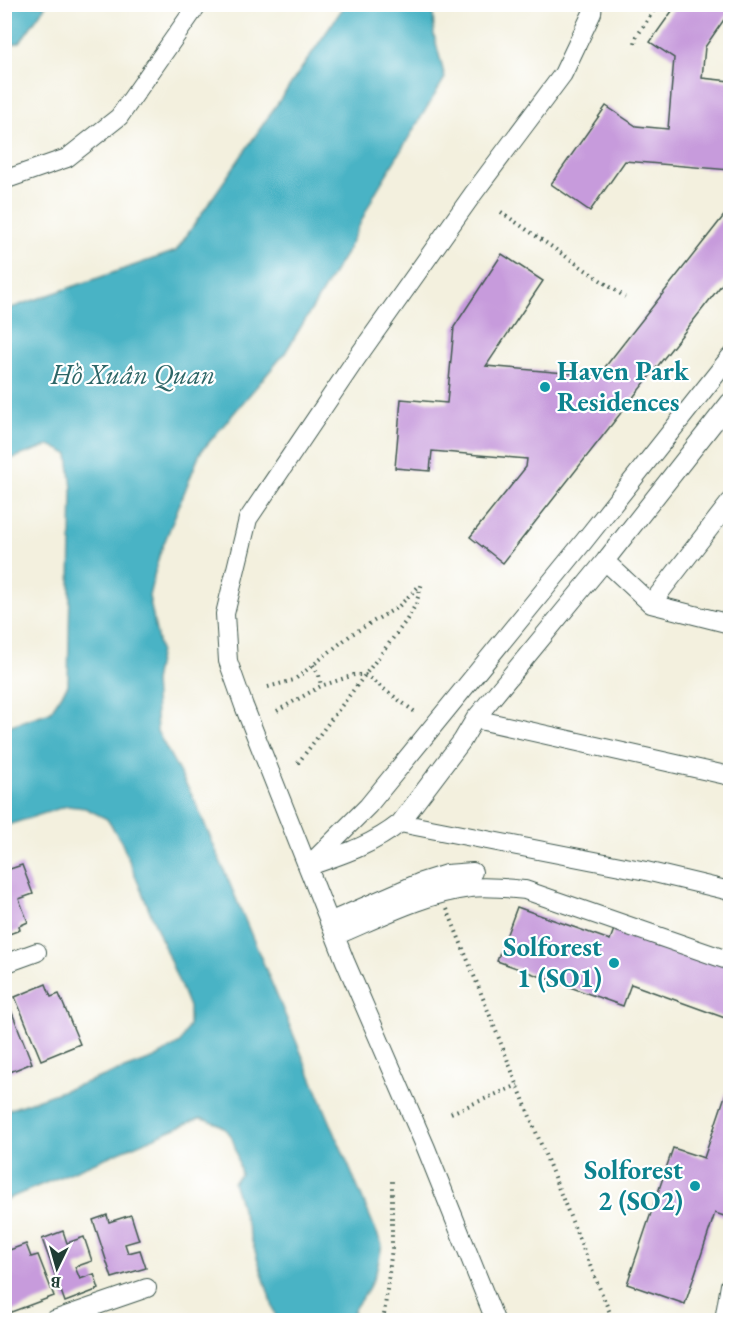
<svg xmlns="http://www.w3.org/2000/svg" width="735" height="1325" viewBox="0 0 735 1325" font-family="'EB Garamond',serif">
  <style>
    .water { fill: #48b3c5; stroke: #34787c; stroke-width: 1.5 }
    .building { fill: #c79bdc }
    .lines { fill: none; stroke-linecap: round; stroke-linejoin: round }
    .minor-casing { stroke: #3f584e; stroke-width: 20 }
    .path { stroke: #3f584e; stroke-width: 4; stroke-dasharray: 1.5 4.5; stroke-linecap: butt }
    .minor { stroke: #fff; stroke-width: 18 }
    .culture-dot { fill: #0f9aa8; stroke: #fff; stroke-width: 2 }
    .labels { text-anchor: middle; stroke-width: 4.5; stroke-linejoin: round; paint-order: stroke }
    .culture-label { font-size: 27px; font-weight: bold; fill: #0d838f; stroke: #fff; text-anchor: end }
    .water-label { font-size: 28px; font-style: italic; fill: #2d6667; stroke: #fff }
  </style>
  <rect width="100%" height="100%" fill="#fff"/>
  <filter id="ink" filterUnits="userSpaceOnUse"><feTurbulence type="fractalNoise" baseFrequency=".0167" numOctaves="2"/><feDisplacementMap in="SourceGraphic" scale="12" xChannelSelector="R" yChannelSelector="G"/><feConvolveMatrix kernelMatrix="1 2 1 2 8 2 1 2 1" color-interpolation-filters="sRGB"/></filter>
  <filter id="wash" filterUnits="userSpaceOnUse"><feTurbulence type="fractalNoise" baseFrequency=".008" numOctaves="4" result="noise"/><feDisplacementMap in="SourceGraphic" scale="24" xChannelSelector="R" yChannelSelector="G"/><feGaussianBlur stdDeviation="1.35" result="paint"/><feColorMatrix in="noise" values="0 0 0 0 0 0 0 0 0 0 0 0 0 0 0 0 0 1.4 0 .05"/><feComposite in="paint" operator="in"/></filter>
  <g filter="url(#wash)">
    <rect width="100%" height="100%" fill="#f3f0de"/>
    <path class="water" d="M4,5H46L20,42L5,47Z
      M345,5H433L434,35L445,78L375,193L346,253L285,353L200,453L159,556L149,596L160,651L154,681L157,731L195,801L382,1245C379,1260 377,1274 369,1287C363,1300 352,1306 351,1320H277L233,1182L241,1174C233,1142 237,1126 200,1118L5,1200V1111L155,1058L180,1043L189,1025V1007L121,841L107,819L85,808L67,806L5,826V727L50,712L68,685L72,489L68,454L50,445L5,461V310L176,251Z"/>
    <g id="blocks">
      <path class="building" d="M677,4H730V11L705,47L702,78L730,81V170L625,161L590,211L551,184L606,106L636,126L668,129L674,58L650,42Z
        M730,208V274L503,563L470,537L526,467L527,459L432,451L430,471L395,468L401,399L447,403L454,327L502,254L543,281L486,366L598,376Z
        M22,865L33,894L19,899L28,922L19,926L20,930L4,936V871Z
        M517,907L610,940L616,924L730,965V1004L725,1018L631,984L623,1006L497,961Z
        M46,984L51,997L59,994L80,1044L41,1060L15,997Z
        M5,995L32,1063L10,1072L4,1058Z
        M730,1081V1218L715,1213L685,1304L627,1284L673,1148L704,1158Z
        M107,1215L109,1222L131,1215L139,1240L125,1244L128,1253L140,1250L146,1268L112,1278L93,1220Z
        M63,1231L67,1243L84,1237L92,1261L75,1267L80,1279L94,1274L99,1289L65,1302L42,1239Z
        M26,1244L31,1257L38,1255L54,1296L6,1314L4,1252Z"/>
    </g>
  </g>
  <g filter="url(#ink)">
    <use href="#blocks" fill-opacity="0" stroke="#3f584e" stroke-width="1.5"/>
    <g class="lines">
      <g class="minor-casing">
        <path id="minor" d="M4,180L67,158L119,117L198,4
          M605,561L651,604L730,624
          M651,604L730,502
          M475,719L730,776
          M400,823L646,871L730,891
          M312,865C344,854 374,844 400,823L462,741L475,719L605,561L730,402
          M308,866L368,806L585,540L730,357
          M329,922L421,882L446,874L473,872
          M335,936C378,918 423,894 470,888C488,886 506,888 525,890L730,961
          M4,964L37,952
          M54,1320L147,1288
          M495,1320L426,1148L345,961L244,706L228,661L225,614L248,519L356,359L473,194L563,74L592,13L593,4
          M724,1320L730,1285"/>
      </g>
      <path class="path" d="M635,43L637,36L658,4
        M501,212L625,297
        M313,665L319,675L321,686
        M268,687L294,680L352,634L398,607L420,585
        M277,711L321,686L354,675H365L415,712
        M298,763L406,621L416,604L422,583
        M447,909C503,1046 555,1184 613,1320
        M451,1113L518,1085
        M382,1320L384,1315L392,1248V1180"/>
      <use href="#minor" class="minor"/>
    </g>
  </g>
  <g class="culture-dot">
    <circle cx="545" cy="387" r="6"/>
    <circle cx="614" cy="963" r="6"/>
    <circle cx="695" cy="1186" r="6"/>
  </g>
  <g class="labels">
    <g class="culture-label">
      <text x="557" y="380" text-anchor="start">Haven Park<tspan x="557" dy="31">Residences</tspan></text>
      <text x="602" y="956">Solforest<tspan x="602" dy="31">1 (SO1)</tspan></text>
      <text x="683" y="1179">Solforest<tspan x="683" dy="31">2 (SO2)</tspan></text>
    </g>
    <g class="water-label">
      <text x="133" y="384">Hồ Xuân Quan</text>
    </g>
  </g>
  <rect width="735" height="1325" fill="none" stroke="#fff" stroke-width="24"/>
  <g transform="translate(57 1268) rotate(185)" stroke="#ffffff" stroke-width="4.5" paint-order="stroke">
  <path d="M0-4.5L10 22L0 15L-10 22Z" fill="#1f3d34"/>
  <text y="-9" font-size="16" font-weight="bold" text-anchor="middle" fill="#1f3d34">B</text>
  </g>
</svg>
